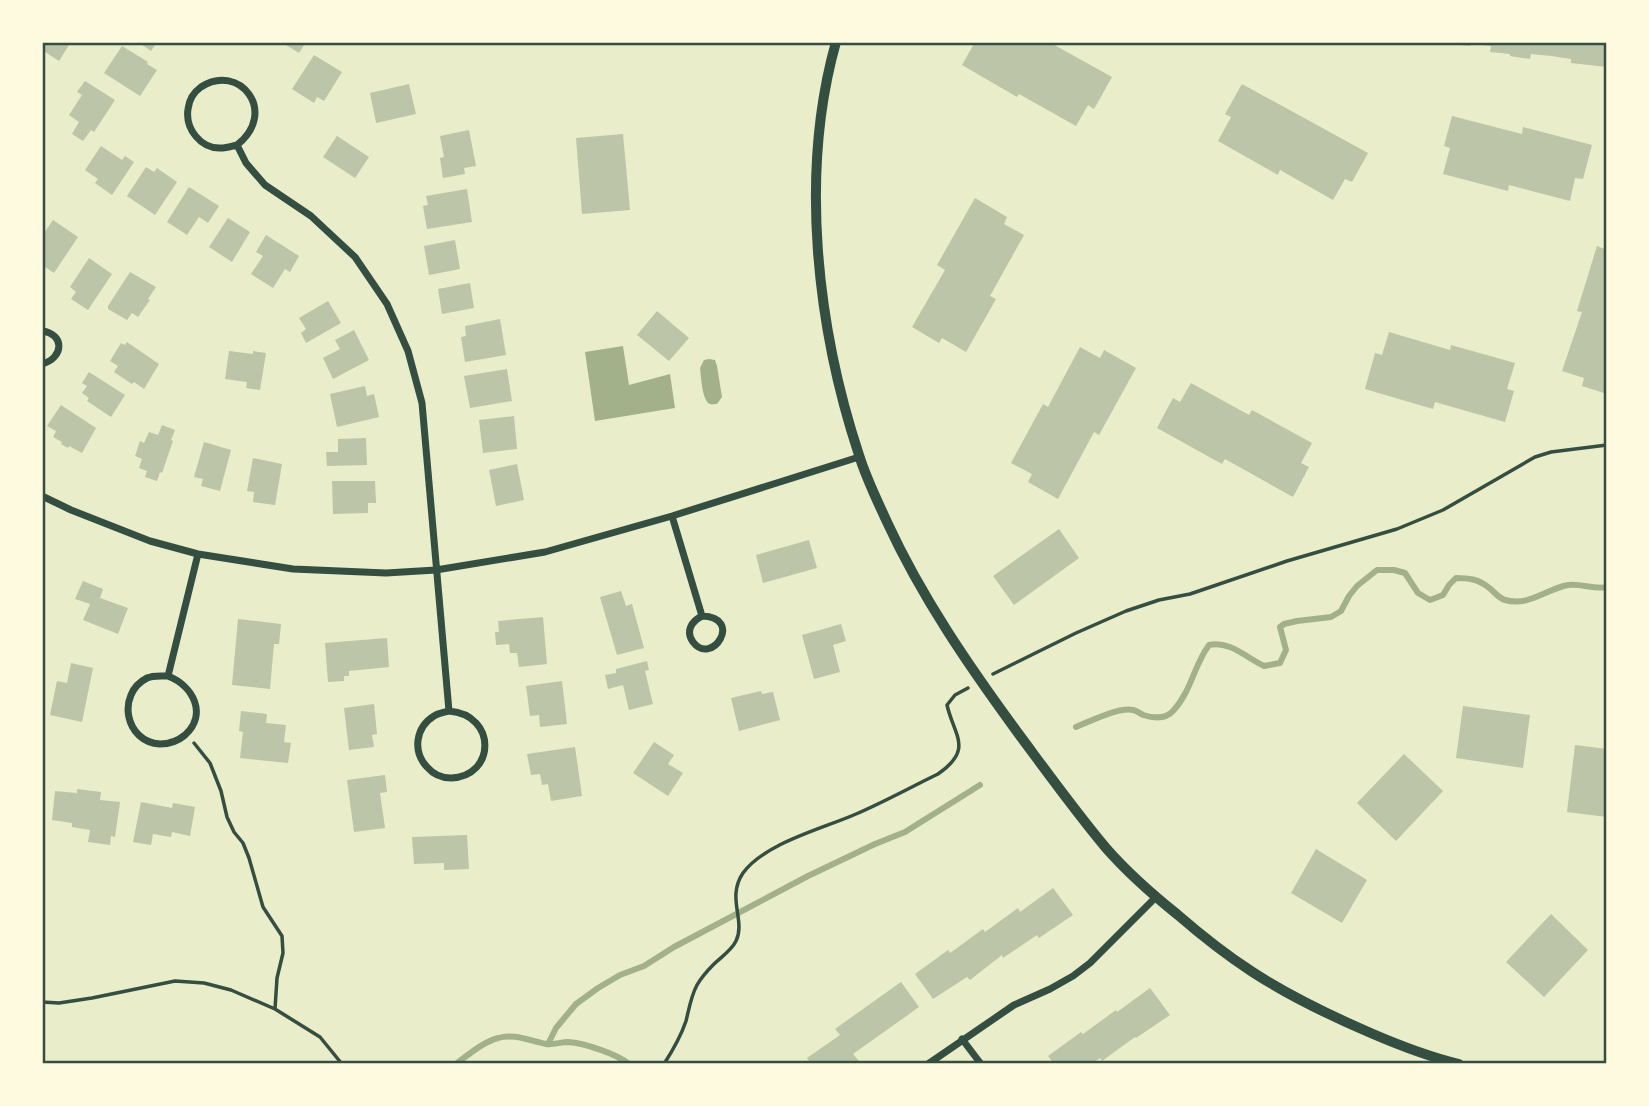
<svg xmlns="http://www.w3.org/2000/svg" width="1649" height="1106" viewBox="0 0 1649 1106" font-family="Arial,sans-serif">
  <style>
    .water { fill: #a3b18a }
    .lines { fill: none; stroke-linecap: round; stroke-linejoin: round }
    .stream { stroke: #a3b18a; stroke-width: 6 }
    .building { fill: #bcc5a7 }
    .path { stroke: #344e41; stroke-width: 3.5 }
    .minor { stroke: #344e41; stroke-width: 7 }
    .tertiary { stroke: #344e41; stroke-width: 10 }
    .neatline { fill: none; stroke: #344e41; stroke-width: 2.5 }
  </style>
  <rect width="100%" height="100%" fill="#e9edc9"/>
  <path class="water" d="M623,346L629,385L670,374L675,408L595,421L585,352Z
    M709,359L715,360L717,366L722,397L717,404C714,404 712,405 710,404C702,401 701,376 700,368L704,360Z"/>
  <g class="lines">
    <path class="stream" d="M1076,727C1090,721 1119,707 1133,710C1137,711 1140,713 1143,715C1153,718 1165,720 1173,711C1191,692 1194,665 1209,645C1229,640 1247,658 1264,666L1280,663L1286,650L1280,627L1284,624L1297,621L1331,617L1341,611L1349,596L1357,586L1377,570H1394L1405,573L1418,593L1430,600L1443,595L1449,585L1456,578C1468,578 1478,579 1488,587C1494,591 1498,598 1505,600C1529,607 1546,589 1568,585C1581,583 1594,590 1607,587
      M548,1044L556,1028L576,1004L598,988L620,975L644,966L674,947L808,876L875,844L905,832L980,785
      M456,1064C468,1055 483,1042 498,1038C514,1033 530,1041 546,1044C553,1045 561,1042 568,1042C584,1043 617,1054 629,1064"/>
  </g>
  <path class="building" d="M42,42H71L59,61L42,50Z
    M138,42H157L151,51Z
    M281,42H306L299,53Z
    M975,42H1040L1046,45L1048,42H1049L1112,77L1094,109L1088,105L1076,126L1019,94L1017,97L962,65Z
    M1449,42H1607V67L1571,63V59L1551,56L1531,54L1530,59L1510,56V54L1490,52L1491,46L1471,44L1470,46L1449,44Z
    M122,46L148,62L147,64L157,70L140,96L104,73Z
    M314,55L342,72L324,101L317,97L314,103L292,89Z
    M85,81L115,100L94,132L91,130L83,141L72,134L79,122L69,115L82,95L77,92Z
    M409,84L416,114L376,123L370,93Z
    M1242,84L1368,153L1352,182L1345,179L1333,200L1280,170L1278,175L1218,141L1231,117L1225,114Z
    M1452,116L1522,134L1523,127L1592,145L1583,179L1575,178L1570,201L1509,185L1508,191L1443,174L1450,148L1444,146Z
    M469,130L476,166L464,168L465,174L443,178L440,158L444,157L440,136Z
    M623,134L630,210L582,214L576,138Z
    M337,136L369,157L355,178L323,157Z
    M101,146L122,160L125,156L134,162L112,195L95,183L98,179L85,170Z
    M146,167L154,172L157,168L177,182L155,215L127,196Z
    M189,187L219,206L208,223L199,217L187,235L167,222Z
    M467,189L472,222L427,229L423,206L428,205L426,196Z
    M975,198L1007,217L1004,224L1024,235L990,296L996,299L966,352L942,338L939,343L912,327L945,270L937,265Z
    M228,218L250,232L232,262L209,247Z
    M53,220L78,237L54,273L42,265V236Z
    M266,235L299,256L290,272L285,269L273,288L251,274L263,256L256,252Z
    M455,240L460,269L429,275L424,246Z
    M1597,246L1607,250V394L1582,386L1584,378L1562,371L1582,312L1577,311Z
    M89,258L112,274L88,310L71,299L76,292L70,287Z
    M130,272L156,287L148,299L150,300L138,317L132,313L127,320L108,309V306Z
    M470,283L474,308L442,314L438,289Z
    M328,301L341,323L306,343L301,333L306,329L299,318Z
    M657,311L689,338L669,361L637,335Z
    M500,319L506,355L465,362L461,337L466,336L465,326Z
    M354,330L369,360L333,379L323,358L340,349L335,340Z
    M1389,332L1450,350L1451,345L1515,363L1507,389L1514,391L1505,422L1435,402L1433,409L1365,389L1375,353L1382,355Z
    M127,342L159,364L144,389L134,382L132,384L114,372L118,366L110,361L121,343L125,345Z
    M1080,347L1100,358L1104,350L1136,368L1099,435L1094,432L1058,499L1028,482L1032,474L1011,463L1043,404L1048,407Z
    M229,351L253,354V351L266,353L260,390L246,388L247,382L225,379Z
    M507,369L512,401L470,408L464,376Z
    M89,372L125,395L111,417L87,401L89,398L82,393L87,386L82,383Z
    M1191,383L1249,415L1252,410L1312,443L1301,463L1309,467L1293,497L1225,459L1222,464L1157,428L1173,398L1180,402Z
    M365,386L367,396L374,394L379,417L337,427L330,394Z
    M61,405L96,428L82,453L69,446L68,448L61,444L62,442L53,437L56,431L47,426Z
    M514,416L517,449L483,453L479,420Z
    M162,425L175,430L171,440L173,441L162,473L160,472L157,481L145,477L147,471L139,468L142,459L135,456L140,441L144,443L149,432L158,435Z
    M366,438L367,465L327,466L326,452H338V439Z
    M204,442L231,450L220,491L201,486L203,479L194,477Z
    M253,458L282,464L275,505L253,502L254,492L247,491Z
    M517,464L524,500L496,506L489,470Z
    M332,481H375L376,503H368V513L333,514Z
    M1059,529L1079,558L1014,605L993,576Z
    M809,540L817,568L763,583L756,555Z
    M83,581L103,589L100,598L128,608L118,634L83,620L90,604L75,599Z
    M621,591L626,606L632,604L644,648L617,655L600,597Z
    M543,617L547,664L519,667L517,653H510L509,644L496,645L495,632H499L498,621Z
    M238,619L281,624L279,644H274L270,689L232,685Z
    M841,624L846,641L833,645L840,672L814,679L802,635Z
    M387,638L389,667L349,671V676H344V681L328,682L325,643Z
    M647,661L649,670L645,671L653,704L629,710L623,685L608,689L605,675L616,673V669Z
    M71,663L93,668L82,722L50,715L57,681L67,683Z
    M562,681L567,724L540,727L539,715L530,716L526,686Z
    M761,691L762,694L773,692L780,720L739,731L731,698Z
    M374,704L377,734L372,735L374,747L349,750L344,708Z
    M1463,706L1530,715L1523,768L1456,758Z
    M241,711L267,714L266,723L286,725L284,742L291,743L288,763L240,758L243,732L239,731Z
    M654,742L674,755L668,764L683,773L668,796L633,773Z
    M1575,745L1607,749V817L1567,812Z
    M575,747L582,796L551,801L548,784L542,785L540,774L531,775L527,754Z
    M1404,754L1443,791L1396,841L1357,803Z
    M385,775L387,792L380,793L385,828L354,832L347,780Z
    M77,789L101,792L100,800L120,802L115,837L111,836L110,845L88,842L90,830L72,827V823L52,820L55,791L77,793Z
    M141,802L172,808L173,803L195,807L190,836L172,832L171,837L153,834L151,845L133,842Z
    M467,835L469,869L444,870V863L414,864L412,837Z
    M1316,849L1367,880L1342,923L1291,893Z
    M1053,888L1073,915L1039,938L1037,935L1003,958L1002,955L970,980L967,977L933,999L915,974L948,950L950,953L983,929L985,932L1018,908L1020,912Z
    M1551,914L1588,950L1544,997L1506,962Z
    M901,982L919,1007L853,1054L859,1061L855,1064H811L807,1058L840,1035L835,1029Z
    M1150,988L1170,1015L1136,1038L1135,1037L1102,1061L1100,1058L1091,1064H1054L1048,1056L1081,1032L1083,1034L1116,1010L1117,1012Z"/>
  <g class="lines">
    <path class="path" d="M993,674L1076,633L1126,611L1159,600L1190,594L1287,561L1397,529L1443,510L1535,457L1551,452L1607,445
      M194,743L210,763L221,791L227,817L234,832L243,843L249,858L263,907L282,936L283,953L277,978L275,1009
      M42,1002L59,1003L92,998L175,981L204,983L231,990L275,1009L320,1037L342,1064
      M664,1064C673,1050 681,1036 686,1021C689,1009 691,996 697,985C701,978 708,970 714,964C721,957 731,951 736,941C746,920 726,898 743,873C765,843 822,829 856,814C884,802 911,787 938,774C974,749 954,736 947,705L955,695L968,688"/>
    <path class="minor" d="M237,145C279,112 239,62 201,87C194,92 189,100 188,109C185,129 201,149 221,148C227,148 232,146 237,145L246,163L265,185L311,216L355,257L387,304L408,351L422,403L449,711C498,715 495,777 451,778C442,778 433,774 427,767C412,751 416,727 434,716C439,713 444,712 449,711
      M42,331C65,334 64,358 42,364
      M42,496L71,510L150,541L198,554L293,569L386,573L436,570L545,552L672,516L859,457
      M672,516L702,616C692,621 685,631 693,642C712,667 744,617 702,616
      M168,676C161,676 153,675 147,678C116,694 125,742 160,744C169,744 178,741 185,735C208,714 193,686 168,676L198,554
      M962,1039L981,1064
      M928,1064L1014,1005L1050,989L1073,976L1090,963L1156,897"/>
    <path class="tertiary" d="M836,42C799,173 817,328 859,455C866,478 877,500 887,522C922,598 969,666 1018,733C1047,772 1075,811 1106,848C1127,872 1153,895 1178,915C1201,935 1225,954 1251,971C1289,996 1331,1016 1373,1034C1401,1046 1430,1057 1459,1064"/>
  </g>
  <rect width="1649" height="1106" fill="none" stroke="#fefae0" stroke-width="88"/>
  <rect x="44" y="44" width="1561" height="1018" class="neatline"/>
</svg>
